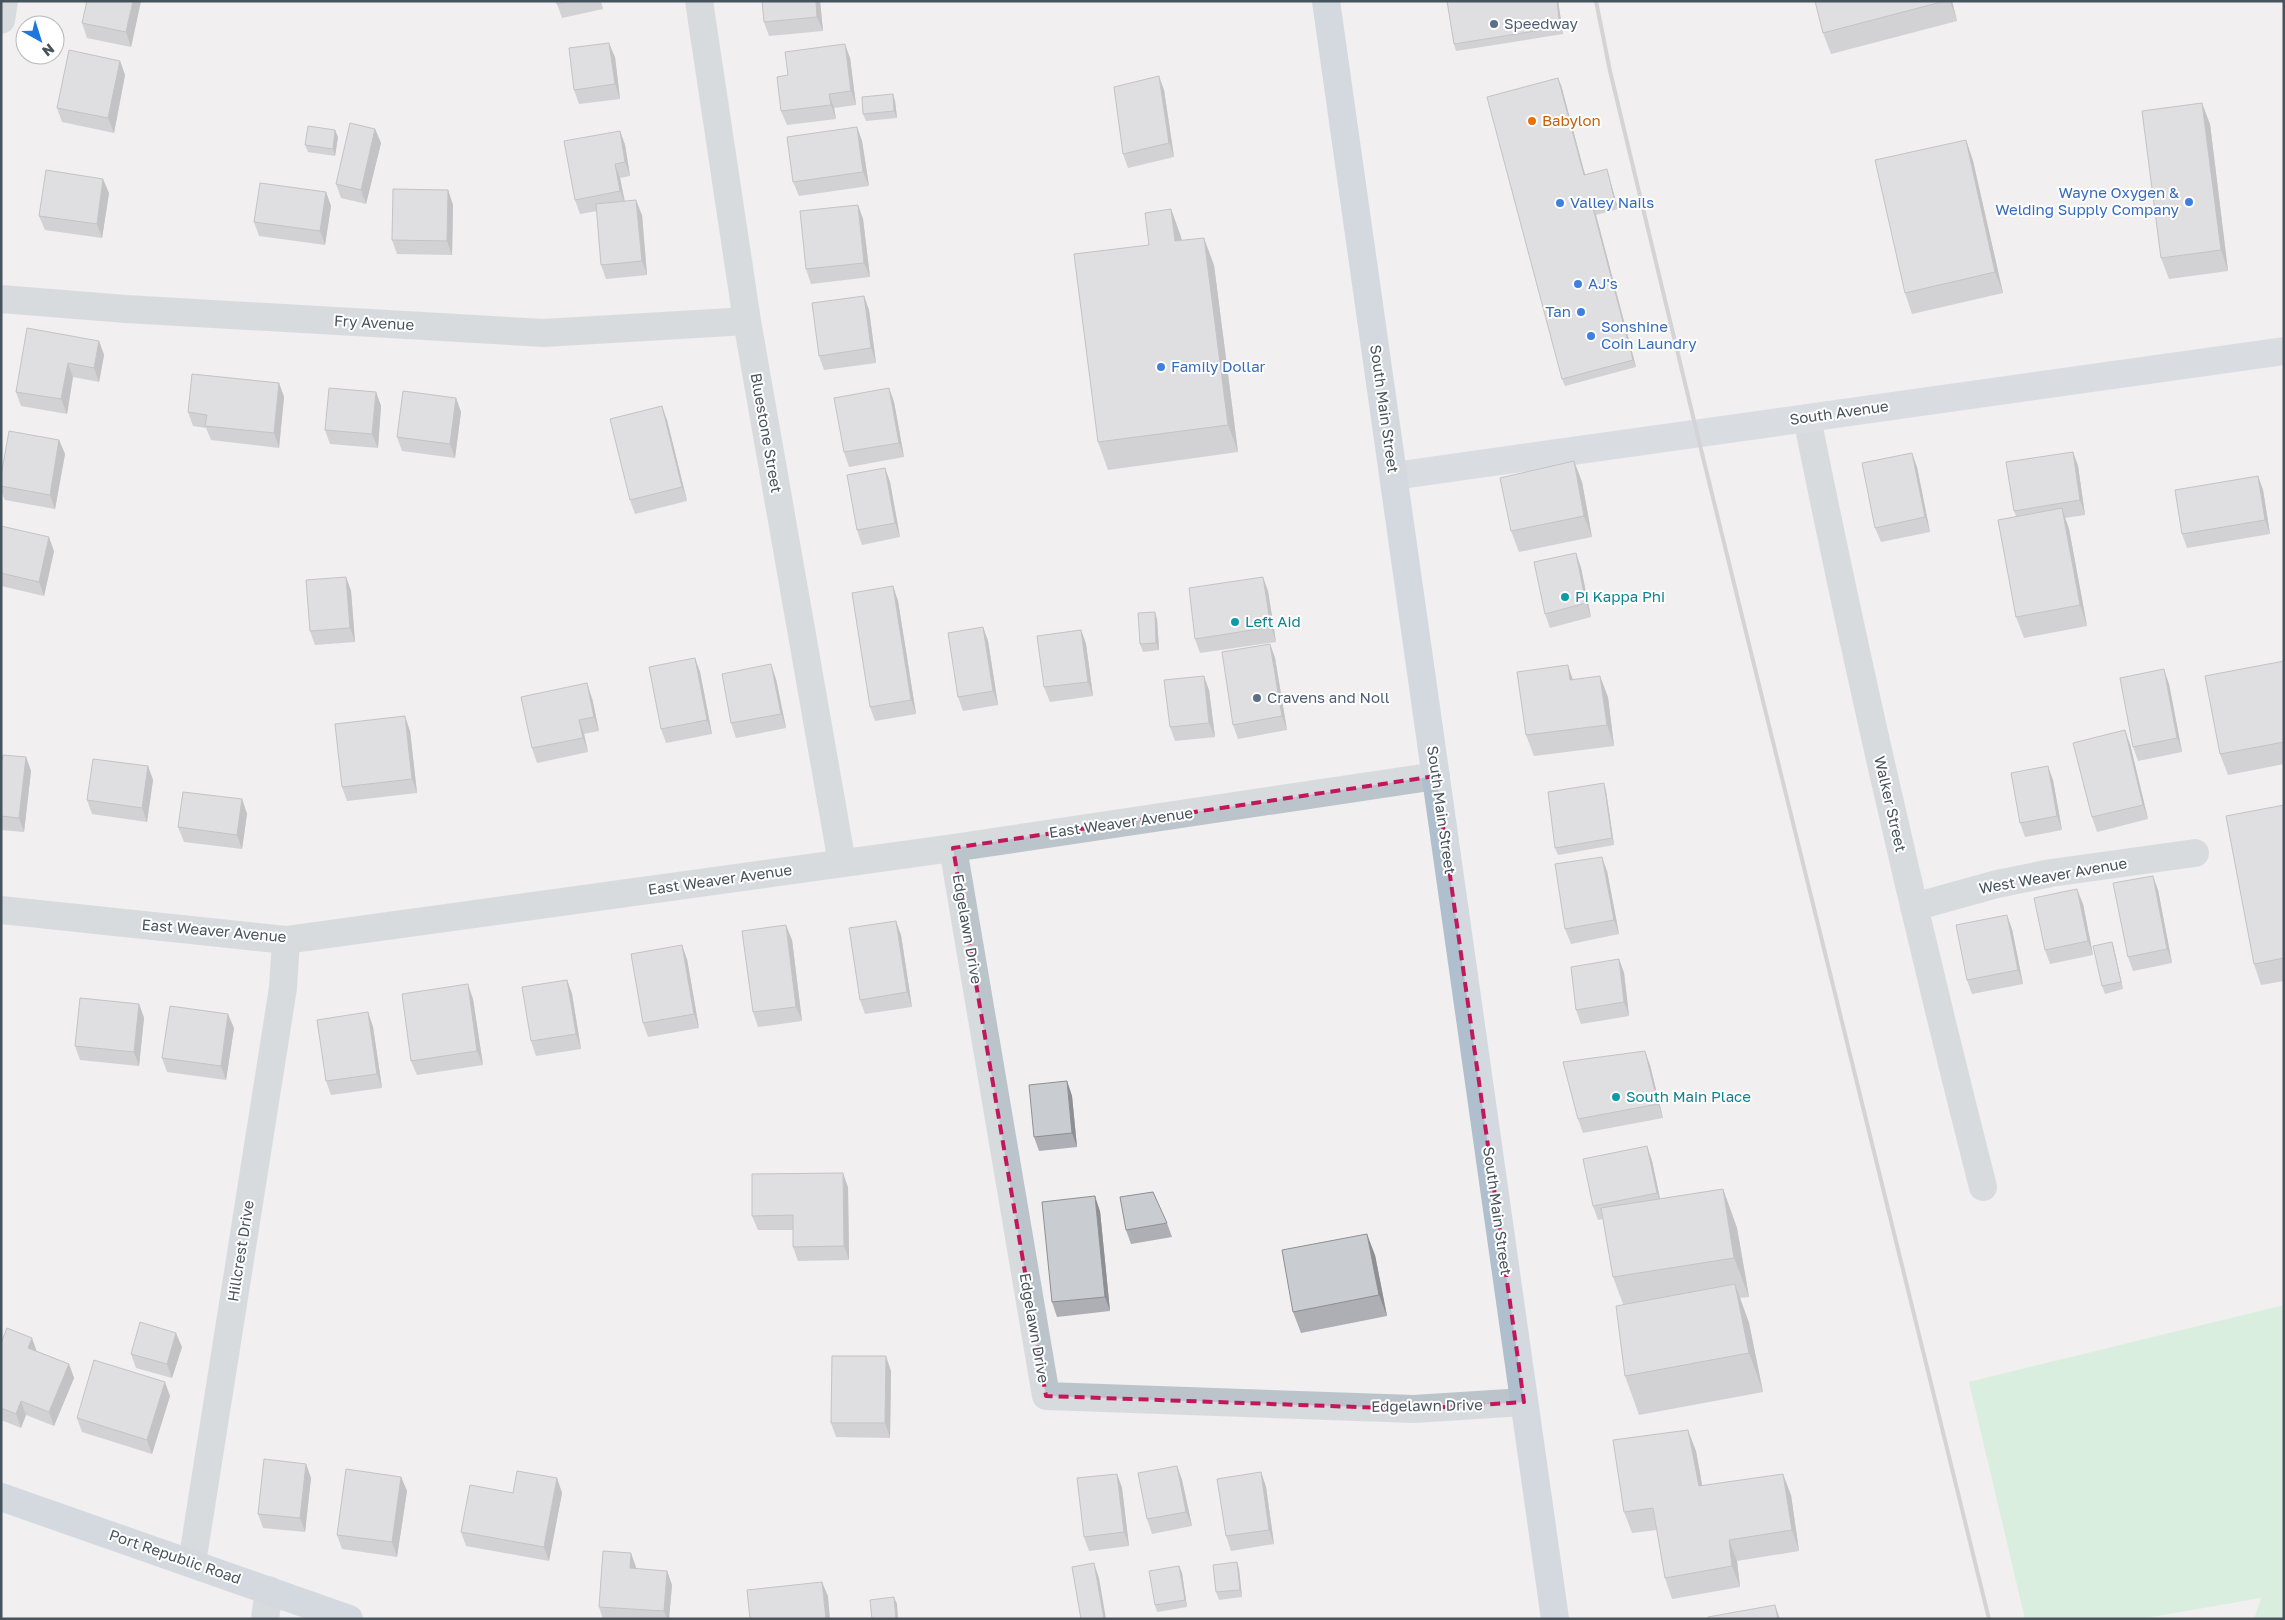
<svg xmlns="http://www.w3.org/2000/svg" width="2285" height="1620" viewBox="0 0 2285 1620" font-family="'Golos Text',sans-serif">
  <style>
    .green { fill: #beeecf }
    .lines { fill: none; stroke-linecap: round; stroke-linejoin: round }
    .street { stroke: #bbc4cb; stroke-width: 28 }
    .secondary { stroke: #bdc8d2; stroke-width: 28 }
    .primary { stroke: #afbfcd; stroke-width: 28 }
    .rail { stroke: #b1b4b9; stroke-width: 4 }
    .wall { fill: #adafb4 }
    .shaded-wall { fill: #8d8f92 }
    .building { fill: #c9ccd1; stroke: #8d8f92 }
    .marked { fill: none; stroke: #c2185b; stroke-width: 4; stroke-dasharray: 10 6; stroke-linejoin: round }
    .service-dot { fill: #5c6f8a; stroke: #fff; stroke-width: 2 }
    .food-dot { fill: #e8710a; stroke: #fff; stroke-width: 2 }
    .shop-dot { fill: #3f7fe0; stroke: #fff; stroke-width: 2 }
    .culture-dot { fill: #0f9aa8; stroke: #fff; stroke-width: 2 }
    .labels { text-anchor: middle; stroke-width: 4; stroke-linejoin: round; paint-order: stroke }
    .service-label { font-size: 15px; fill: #4e5e75; stroke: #fff; text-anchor: start }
    .food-label { font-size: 15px; fill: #c56008; stroke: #fff; text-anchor: start }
    .shop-label { font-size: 15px; fill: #366cbe; stroke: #fff; text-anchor: start }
    .street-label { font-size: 15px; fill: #47535c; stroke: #fff }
    .culture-label { font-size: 15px; fill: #0d838f; stroke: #fff; text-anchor: start }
  </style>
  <rect width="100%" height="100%" fill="#f1efef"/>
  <path class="green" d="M2284,1305V1619H2254L2261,1598L2140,1619H2025L1969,1382Z"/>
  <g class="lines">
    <path class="street" d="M699,1L747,321L842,863
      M1,20L4,1
      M1,299L126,309L544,333L747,321
      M1807,418C1859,676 1918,932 1983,1187
      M953,848L1046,1396L1414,1409L1524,1402
      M1914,907L1997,884L2051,873L2195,853
      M1,910L286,940L953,848L1436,776
      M192,1563L283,988L286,940
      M265,1619L269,1590"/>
    <path class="secondary" d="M1394,476L2284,351"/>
    <path class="primary" d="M1326,1L1555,1619
      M1,1497L349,1619"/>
    <path class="rail" d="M1596,1L1610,71L1697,433L1989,1619"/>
  </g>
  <path class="wall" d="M87,1H141L131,47L87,38L82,23Z
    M556,1H601L603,9L562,18Z
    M762,1H820L823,31L769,36L764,22Z
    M1447,1H1558L1563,34L1456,51L1454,44Z
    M1815,1H1952L1957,21L1831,54L1823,33Z
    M615,57L620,99L579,104L574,90Z
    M850,58L856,105L834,108L836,119L787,125L781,111L788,75Z
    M120,61L125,75L114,133L62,122L57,108Z
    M1561,85L1585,175L1609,176L1618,209L1596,215L1636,367L1565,386L1562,379Z
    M1164,90L1174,157L1128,168L1123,154Z
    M893,94L895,101L897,118L866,121L863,114Z
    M2210,124L2228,271L2169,279L2161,258Z
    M857,127L862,141L869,186L799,196L793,182Z
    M375,129L381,143L366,204L341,198L336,184Z
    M620,131L625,145L630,176L620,178L625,201L642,215L647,275L606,279L601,265L597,211L580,214L575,200Z
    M338,137L335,156L308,152L305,145Z
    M1966,140L1973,161L2003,293L1912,314L1905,293Z
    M448,190L453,205L452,255L397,254L392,240Z
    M326,192L331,206L325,245L259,236L254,222Z
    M109,193L102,238L45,230L39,216Z
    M858,205L863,219L870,277L811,284L806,269Z
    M1171,209L1181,237L1182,240L1214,265L1238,452L1108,470L1098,442L1149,245Z
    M864,296L869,310L876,363L824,370L819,356Z
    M99,341L104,355L99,382L73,377L67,414L21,406L16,392Z
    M279,383L284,397L279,448L211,440L206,428L193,426L188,412Z
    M889,388L894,402L904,457L849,467L844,452Z
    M376,392L381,406L378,448L330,444L325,430Z
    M456,398L461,412L455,458L402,451L397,437Z
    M667,420L687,501L635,514L630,500Z
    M59,440L65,454L55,509L5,500L1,491V476Z
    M2073,452L2078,466L2085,515L2065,518L2069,529L2087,626L2024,638L2016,617V516L2014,511Z
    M1574,461L1582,482L1592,537L1519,552L1511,531Z
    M1917,467L1930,532L1881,542L1875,528Z
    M885,468L890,482L900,537L862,545L857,530Z
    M2258,476L2263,490L2270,534L2187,548L2182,534Z
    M1,526L54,551L44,596L1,586Z
    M1576,553L1581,568L1591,617L1550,628L1545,614Z
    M346,577L351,591L355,642L315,645L310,631Z
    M893,586L898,601L916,714L875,721L870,707Z
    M1268,591L1276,642L1200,653L1195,639Z
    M1157,619L1159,650L1143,652L1140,644Z
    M983,627L988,641L998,705L963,711L958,697Z
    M1081,630L1086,644L1093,696L1050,702L1044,687Z
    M1270,644L1275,658L1287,730L1238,739L1233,725Z
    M695,658L700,672L712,734L666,743L661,729Z
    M2284,661V764L2228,775L2220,754Z
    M776,679L786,728L736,738L731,723Z
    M1573,679L1608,697L1614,746L1534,756L1526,735Z
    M2169,684L2182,752L2138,761L2133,747Z
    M1209,690L1215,737L1175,741L1170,727Z
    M592,698L599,731L584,734L588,752L537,763L532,748Z
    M410,731L417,793L347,801L342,787Z
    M2130,744L2148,819L2097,832L2092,817Z
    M26,757L31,771L24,832L1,830V761Z
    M148,766L153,780L147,822L92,814L87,800Z
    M2053,780L2062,830L2025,837L2020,823Z
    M1606,791L1614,845L1558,855L1555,848Z
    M242,799L247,814L242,849L184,842L178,827Z
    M2284,805V981L2261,985L2254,964Z
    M1607,871L1619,934L1571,944L1565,929Z
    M2158,890L2172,963L2133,971L2128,957Z
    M2083,904L2093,955L2050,964L2045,950Z
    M2012,929L2023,984L1972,994L1967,980Z
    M901,935L912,1007L865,1014L860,1000Z
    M792,940L802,1021L758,1027L753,1012Z
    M2112,942L2114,949L2123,989L2105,994L2102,986Z
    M687,959L699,1028L648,1037L643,1023Z
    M1619,959L1624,973L1629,1016L1581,1024L1576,1010Z
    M567,980L572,994L581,1049L536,1056L531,1041Z
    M473,999L483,1065L417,1075L411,1061Z
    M139,1004L144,1018L139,1066L80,1060L75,1046Z
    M368,1012L373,1027L382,1088L331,1095L326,1081Z
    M234,1028L226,1080L167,1072L162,1058Z
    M1650,1065L1663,1118L1583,1133L1578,1119Z
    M1067,1081L1072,1096L1077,1147L1039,1151L1034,1137Z
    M1647,1146L1652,1161L1660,1199L1723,1189L1737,1228L1749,1297L1740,1298L1749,1323L1763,1392L1639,1415L1625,1376L1623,1304L1613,1277L1603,1219L1598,1220L1593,1206Z
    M848,1187L849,1260L798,1261L793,1247V1230H758L752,1216Z
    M1100,1211L1110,1311L1057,1317L1052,1302Z
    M1167,1223L1172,1237L1131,1244L1126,1230Z
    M1375,1255L1387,1316L1301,1333L1293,1312Z
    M1,1343L37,1351L69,1364L74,1378L54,1426L26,1415L21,1428L1,1420Z
    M182,1347L172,1378L136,1368L131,1354Z
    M891,1371L890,1438L836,1437L831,1423Z
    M170,1396L152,1454L82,1432L77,1418Z
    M1696,1451L1702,1485L1791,1495L1799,1551L1737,1561L1740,1587L1672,1599L1665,1578L1657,1530L1632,1533L1624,1512Z
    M306,1464L311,1478L305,1532L263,1528L258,1514Z
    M1177,1466L1182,1480L1192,1526L1152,1534L1147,1519Z
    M1261,1472L1266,1487L1274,1544L1231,1551L1226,1536Z
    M1117,1474L1122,1488L1129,1546L1089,1551L1084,1537Z
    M401,1477L407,1491L397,1557L342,1549L337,1535Z
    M557,1478L562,1493L549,1561L466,1546L461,1532L513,1493Z
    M1179,1566L1182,1573L1187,1607L1157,1612L1155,1605Z
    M636,1567V1569L667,1571L672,1585L669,1619H603L599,1607Z
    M1239,1569L1242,1597L1219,1600L1216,1592Z"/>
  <path class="shaded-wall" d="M133,1H141L131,47L126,32Z
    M816,1H820L823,31L817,17Z
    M1557,1H1558L1563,34L1560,27Z
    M1950,1H1952L1957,21Z
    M609,43L615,57L620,99L615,84Z
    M845,44L850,58L856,105L851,91Z
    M120,61L125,75L114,133L108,118Z
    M1159,76L1164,90L1174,157L1169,143Z
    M1558,78L1561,85L1587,182L1584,175Z
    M829,94L834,108L836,119L831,105Z
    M893,94L895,101L897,118L894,111Z
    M2202,103L2210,124L2228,271L2221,250Z
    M857,127L862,141L869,186L863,172Z
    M375,129L381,143L366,204L361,190Z
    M335,130L338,137L335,156L333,149Z
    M620,131L625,145L630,176L625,162Z
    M1966,140L1973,161L2003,293L1995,272Z
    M615,164L620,178L625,205L620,191Z
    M1607,169L1609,176L1618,209L1615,202Z
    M103,179L109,193L102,238L97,224Z
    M448,190L453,205L452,255L447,241Z
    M326,192L331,206L325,245L320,231Z
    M636,200L642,215L647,275L642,261Z
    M858,205L863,219L870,277L864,263Z
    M1593,208L1596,215L1636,367L1633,360Z
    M1171,209L1181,237L1185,269L1175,241Z
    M1204,238L1214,265L1238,452L1228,425Z
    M864,296L869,310L876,363L871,348Z
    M99,341L104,355L99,382L94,368Z
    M68,363L73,377L67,414L61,399Z
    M279,383L284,397L279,448L274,433Z
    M889,388L894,402L904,457L899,443Z
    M376,392L381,406L378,448L372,434Z
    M456,398L461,412L455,458L450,444Z
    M662,406L667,420L687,501L682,487Z
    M59,440L65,454L55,509L50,495Z
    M2073,452L2078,466L2085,515L2080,500Z
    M1912,453L1917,467L1930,532L1925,517Z
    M1574,461L1582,482L1592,537L1584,516Z
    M885,468L890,482L900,537L895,523Z
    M2258,476L2263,490L2270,534L2265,520Z
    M2062,508L2069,529L2087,626L2080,605Z
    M49,537L54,551L44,596L39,582Z
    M1576,553L1581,568L1591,617L1586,603Z
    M346,577L351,591L355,642L350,628Z
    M1263,577L1268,591L1276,642L1271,627Z
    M893,586L898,601L916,714L911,700Z
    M1155,612L1157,619L1159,650L1156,643Z
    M983,627L988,641L998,705L993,691Z
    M1081,630L1086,644L1093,696L1088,682Z
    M1270,644L1275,658L1287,730L1282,716Z
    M695,658L700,672L712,734L707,720Z
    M771,664L776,679L786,728L781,714Z
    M1568,665L1575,686L1570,680Z
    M2164,669L2169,684L2182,752L2177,738Z
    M1204,676L1209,690L1215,737L1209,723Z
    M1600,676L1608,697L1614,746L1607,725Z
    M587,683L592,698L599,731L594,717Z
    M405,716L410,731L417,793L412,779Z
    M579,720L584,734L588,752L583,738Z
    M2125,730L2130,744L2148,819L2143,805Z
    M26,757L31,771L24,832L19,818Z
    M148,766L153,780L147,822L142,808Z
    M2048,766L2053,780L2062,830L2057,816Z
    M1604,783L1606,791L1614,845L1612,838Z
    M242,799L247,814L242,849L237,835Z
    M1602,857L1607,871L1619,934L1614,920Z
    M2153,876L2158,890L2172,963L2167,949Z
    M2077,889L2083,904L2093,955L2088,941Z
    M2007,915L2012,929L2023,984L2018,970Z
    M896,921L901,935L912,1007L907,992Z
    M786,925L792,940L802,1021L796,1007Z
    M2112,942L2114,949L2123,989L2121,982Z
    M682,945L687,959L699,1028L694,1014Z
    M1619,959L1624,973L1629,1016L1624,1002Z
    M567,980L572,994L581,1049L576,1034Z
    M468,984L473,999L483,1065L477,1051Z
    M139,1004L144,1018L139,1066L134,1052Z
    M368,1012L373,1027L382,1088L377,1074Z
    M228,1014L234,1028L226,1080L221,1066Z
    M1645,1051L1650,1065L1663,1118L1658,1104Z
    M1067,1081L1072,1096L1077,1147L1072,1133Z
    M1647,1146L1652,1161L1662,1208L1657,1193Z
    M843,1173L848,1187L849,1260L844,1246Z
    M1723,1189L1737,1228L1749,1297L1734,1258Z
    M1095,1196L1100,1211L1110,1311L1105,1297Z
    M1367,1234L1375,1255L1387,1316L1379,1295Z
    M1735,1284L1749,1323L1763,1392L1749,1353Z
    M176,1333L182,1347L172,1378L167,1364Z
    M32,1338L37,1352L28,1348Z
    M886,1356L891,1371L890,1438L885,1423Z
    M69,1364L74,1378L54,1426L49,1412Z
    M165,1382L170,1396L152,1454L147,1440Z
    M21,1401L26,1415L21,1428L16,1414Z
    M1688,1430L1696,1451L1706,1507L1699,1486Z
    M306,1464L311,1478L305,1532L300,1518Z
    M1177,1466L1182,1480L1192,1526L1186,1512Z
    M1261,1472L1266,1487L1274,1544L1269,1530Z
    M1117,1474L1122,1488L1129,1546L1124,1532Z
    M1783,1474L1791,1495L1799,1551L1792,1530Z
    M401,1477L407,1491L397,1557L392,1542Z
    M557,1478L562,1493L549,1561L544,1547Z
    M1729,1540L1737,1561L1740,1587L1732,1566Z
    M631,1553L636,1567L635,1583L630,1568Z
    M1237,1562L1239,1569L1242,1597L1240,1590Z
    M1094,1563L1099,1578L1106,1619H1104Z
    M1179,1566L1182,1573L1187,1607L1185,1600Z
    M667,1571L672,1585L669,1619H667L664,1611Z
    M822,1582L828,1596L830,1619H826Z
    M894,1597L897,1604L898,1619H896Z
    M1775,1605L1780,1619H1778Z"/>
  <path class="building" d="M87,1H133L126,32L82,23Z
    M556,1H569L557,4Z
    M762,1H816L817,17L764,22Z
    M1447,1H1557L1560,27L1454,44Z
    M1815,1H1945L1823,33Z
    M609,43L615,84L574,90L569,48Z
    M845,44L851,91L829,94L831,105L781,111L777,77L788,75L785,52Z
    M69,50L120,61L108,118L57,108Z
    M1159,76L1169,143L1123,154L1114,87Z
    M1558,78L1584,175L1607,169L1615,202L1593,208L1633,360L1562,379L1487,97Z
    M893,94L894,111L863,114L862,97Z
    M2202,103L2221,250L2161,258L2142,111Z
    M350,123L375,129L361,190L336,184Z
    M308,126L335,130L333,149L305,145Z
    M857,127L863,172L793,182L787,137Z
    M620,131L625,162L615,164L620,191L575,200L564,141Z
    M1966,140L1995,272L1905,293L1875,160Z
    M46,170L103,179L97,224L39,216Z
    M260,183L326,192L320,231L254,222Z
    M393,189L448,190L447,241L392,240Z
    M636,200L642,261L601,265L596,204Z
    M858,205L864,263L806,269L800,211Z
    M1171,209L1175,241L1204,238L1228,425L1098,442L1074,254L1149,245L1145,213Z
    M864,296L871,348L819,356L812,303Z
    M27,328L99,341L94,368L68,363L61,399L16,392Z
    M192,374L279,383L274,433L205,426L207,415L188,412Z
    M329,388L376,392L372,434L325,430Z
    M889,388L899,443L844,452L834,398Z
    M403,391L456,398L450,444L397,437Z
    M662,406L682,487L630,500L610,419Z
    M9,431L59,440L50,495L1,486V476Z
    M2073,452L2080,500L2014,511L2006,462Z
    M1912,453L1925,517L1875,528L1862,463Z
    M1574,461L1584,516L1511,531L1500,478Z
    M885,468L895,523L857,530L847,475Z
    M2258,476L2265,520L2182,534L2175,490Z
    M2062,508L2080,605L2016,617L1998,520Z
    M1,526L49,537L39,582L1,573Z
    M1576,553L1586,603L1545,614L1534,562Z
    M346,577L350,628L310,631L306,580Z
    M1263,577L1271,627L1195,639L1189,588Z
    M893,586L911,700L870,707L852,593Z
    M1155,612L1156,643L1140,644L1138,613Z
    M983,627L993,691L958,697L948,633Z
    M1081,630L1088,682L1044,687L1037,636Z
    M1270,644L1282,716L1233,725L1222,652Z
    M695,658L707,720L661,729L649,667Z
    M2284,661V742L2220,754L2205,676Z
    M771,664L781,714L731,723L722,674Z
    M1568,665L1570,680L1600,676L1607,725L1526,735L1517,672Z
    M2164,669L2177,738L2133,747L2120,678Z
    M1204,676L1209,723L1170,727L1164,680Z
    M587,683L594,717L579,720L583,738L532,748L521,697Z
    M405,716L412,779L342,787L335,724Z
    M2125,730L2143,805L2092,817L2073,743Z
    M3,755L26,757L19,818L1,816V761H2Z
    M93,759L148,766L142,808L87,800Z
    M2048,766L2057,816L2020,823L2011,773Z
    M1604,783L1612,838L1555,848L1548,792Z
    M183,792L242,799L237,835L178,827Z
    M2284,805V958L2254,964L2226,816Z
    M1602,857L1614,920L1565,929L1555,864Z
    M2153,876L2167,949L2128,957L2113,883Z
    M2077,889L2088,941L2045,950L2034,898Z
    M2007,915L2018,970L1967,980L1956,925Z
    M896,921L907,992L860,1000L849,928Z
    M786,925L796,1007L753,1012L742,931Z
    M2112,942L2121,982L2102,986L2093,946Z
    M682,945L694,1014L643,1023L631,954Z
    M1619,959L1624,1002L1576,1010L1571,967Z
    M567,980L576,1034L531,1041L522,987Z
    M468,984L477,1051L411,1061L402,994Z
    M80,998L139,1004L134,1052L75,1046Z
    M170,1006L228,1014L221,1066L162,1058Z
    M368,1012L377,1074L326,1081L317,1020Z
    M1645,1051L1658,1104L1578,1119L1563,1062Z
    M1067,1081L1072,1133L1034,1137L1029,1085Z
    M1647,1146L1657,1193L1593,1206L1583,1159Z
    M843,1173L844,1246L793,1247V1215L752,1216V1174Z
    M1723,1189L1734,1258L1613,1277L1601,1208Z
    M1153,1192L1167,1223L1126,1230L1120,1197Z
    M1095,1196L1105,1297L1052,1302L1042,1202Z
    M1367,1234L1379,1295L1293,1312L1282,1250Z
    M1735,1284L1749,1353L1625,1376L1616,1306Z
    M140,1322L176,1333L167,1364L131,1354Z
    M7,1328L32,1338L28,1348L69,1364L49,1412L21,1401L16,1414L1,1408V1343Z
    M832,1356H886L885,1423H831Z
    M94,1360L165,1382L147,1440L77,1418Z
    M1688,1430L1699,1486L1783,1474L1792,1530L1729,1540L1732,1566L1665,1578L1653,1508L1624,1512L1613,1440Z
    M264,1459L306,1464L300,1518L258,1514Z
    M1177,1466L1186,1512L1147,1519L1138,1473Z
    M346,1469L401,1477L392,1542L337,1535Z
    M517,1471L557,1478L544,1547L461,1532L470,1485L513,1493Z
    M1261,1472L1269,1530L1226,1536L1217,1479Z
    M1117,1474L1124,1532L1084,1537L1077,1478Z
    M603,1551L631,1553L630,1568L667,1571L664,1611L599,1607Z
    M1237,1562L1240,1590L1216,1592L1213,1565Z
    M1094,1563L1104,1619H1081L1072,1567Z
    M1179,1566L1185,1600L1155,1605L1149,1571Z
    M822,1582L826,1619H750L747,1590Z
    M894,1597L896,1619H872L870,1600Z
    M1775,1605L1778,1619H1708V1617Z"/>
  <path d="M0 0H2285V1620H0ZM1436,776L1524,1402L1414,1409L1046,1396L953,848Z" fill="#f1efef" fill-opacity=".55" fill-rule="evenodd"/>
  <path class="marked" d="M1436,776L1524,1402L1414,1409L1046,1396L953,848Z"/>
  <g class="service-dot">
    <circle cx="1494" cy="24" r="5"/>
    <circle cx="1257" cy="698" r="5"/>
  </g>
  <circle class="food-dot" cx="1532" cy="121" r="5"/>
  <g class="shop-dot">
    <circle cx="2189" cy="202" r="5"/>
    <circle cx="1560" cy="203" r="5"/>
    <circle cx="1578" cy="284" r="5"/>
    <circle cx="1581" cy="312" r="5"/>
    <circle cx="1591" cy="336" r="5"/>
    <circle cx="1161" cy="367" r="5"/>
  </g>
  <g class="culture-dot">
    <circle cx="1565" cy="597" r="5"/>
    <circle cx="1235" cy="622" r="5"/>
    <circle cx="1616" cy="1097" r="5"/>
  </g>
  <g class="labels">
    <g class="service-label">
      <text x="1504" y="29">Speedway</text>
      <text x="1267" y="703">Cravens and Noll</text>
    </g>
    <g class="food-label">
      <text x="1542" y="126">Babylon</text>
    </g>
    <g class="shop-label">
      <text x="2179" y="198" text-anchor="end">Wayne Oxygen &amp;<tspan x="2179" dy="17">Welding Supply Company</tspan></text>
      <text x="1570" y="208">Valley Nails</text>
      <text x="1588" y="289">AJ's</text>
      <text x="1571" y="317" text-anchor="end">Tan</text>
      <text x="1601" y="332">Sonshine<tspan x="1601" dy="17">Coin Laundry</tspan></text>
      <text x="1171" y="372">Family Dollar</text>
    </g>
    <g class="street-label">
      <text transform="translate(374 323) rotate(3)" y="5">Fry Avenue</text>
      <text transform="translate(1384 409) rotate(82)" y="5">South Main Street</text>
      <text transform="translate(1839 413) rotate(-8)" y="5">South Avenue</text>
      <text transform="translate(766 433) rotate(80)" y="5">Bluestone Street</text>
      <text transform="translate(1890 804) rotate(77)" y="5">Walker Street</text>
      <text transform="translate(1441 810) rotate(82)" y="5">South Main Street</text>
      <text transform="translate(1121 823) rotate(-8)" y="5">East Weaver Avenue</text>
      <text transform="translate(2053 876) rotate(-10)" y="5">West Weaver Avenue</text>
      <text transform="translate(720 880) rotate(-8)" y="5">East Weaver Avenue</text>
      <text transform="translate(967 929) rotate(80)" y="5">Edgelawn Drive</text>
      <text transform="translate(214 931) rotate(5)" y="5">East Weaver Avenue</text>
      <text transform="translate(1497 1211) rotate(82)" y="5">South Main Street</text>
      <text transform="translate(241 1251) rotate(-81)" y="5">Hillcrest Drive</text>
      <text transform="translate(1034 1328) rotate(80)" y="5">Edgelawn Drive</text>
      <text transform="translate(1427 1406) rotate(-1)" y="5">Edgelawn Drive</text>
      <text transform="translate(175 1557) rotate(19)" y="5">Port Republic Road</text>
    </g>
    <g class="culture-label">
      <text x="1575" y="602">Pi Kappa Phi</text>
      <text x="1245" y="627">Left Aid</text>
      <text x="1626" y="1102">South Main Place</text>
    </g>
  </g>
  <rect width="2285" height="1620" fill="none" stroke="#47535c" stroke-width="5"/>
  <g transform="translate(40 40) rotate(141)"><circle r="24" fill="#ffffff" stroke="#b5babe"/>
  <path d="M0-4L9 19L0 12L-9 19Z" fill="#1e77dc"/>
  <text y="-8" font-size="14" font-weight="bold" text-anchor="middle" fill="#47535c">N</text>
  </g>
</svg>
